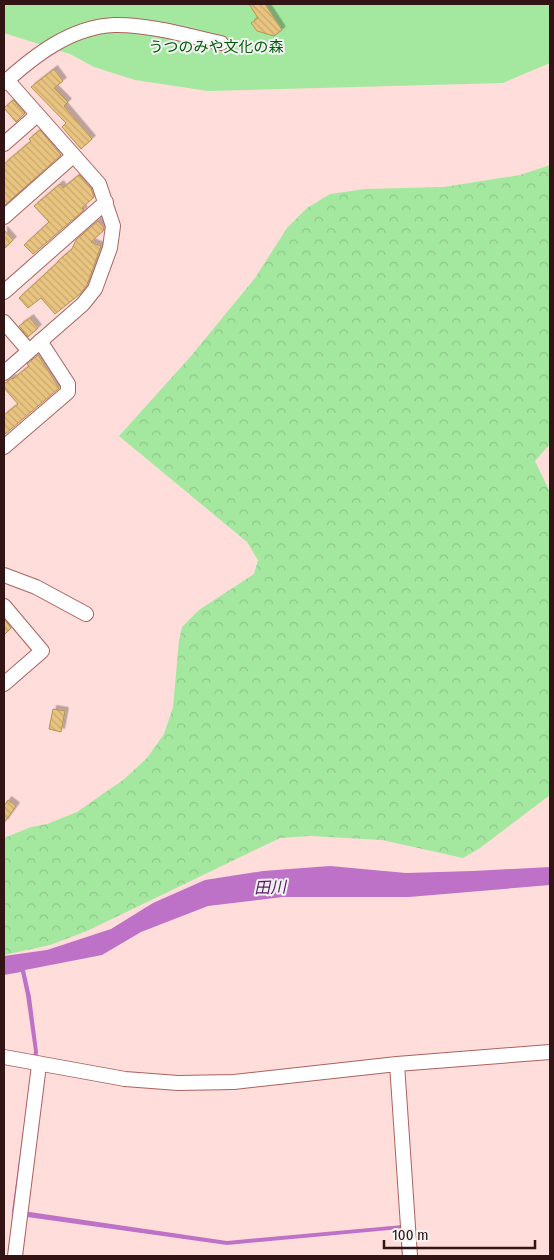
<svg xmlns="http://www.w3.org/2000/svg" width="554" height="1260" viewBox="0 0 554 1260" font-family="'Fira Sans Condensed','Noto Sans JP',sans-serif">
  <style>
    .green { fill: #a4e8a0 }
    .forest { fill: url(#forest-crowns) }
    .water { fill: #be72c7 }
    .building { fill: url(#building-back-hatch); stroke: #b59450; filter: url(#shadow) }
    .lines { fill: none; stroke-linecap: round; stroke-linejoin: round }
    .minor-casing { stroke: #ab625f; stroke-width: 16 }
    .minor { stroke: #fff; stroke-width: 14 }
    .labels { text-anchor: middle; stroke-width: 4; stroke-linejoin: round; paint-order: stroke }
    .park-label { font-size: 15px; fill: #016007; stroke: #f3f3f3 }
    .water-label { font-size: 16px; font-style: italic; fill: #5c1665; stroke: #f3f3f3 }
  </style>
  <defs>
    <pattern id="forest-crowns" width="20" height="18" patternUnits="userSpaceOnUse" patternTransform="scale(1.25)"><rect width="20" height="18" fill="#a4e8a0"/><path d="M2 6a3 3 0 1 1 6 0M12 15a3 3 0 1 1 6 0" fill="none" stroke="#8ec689"/></pattern>
    <pattern id="building-back-hatch" width="6" height="6" patternUnits="userSpaceOnUse" patternTransform="scale(1.25)"><rect width="6" height="6" fill="#e8c480"/><path d="M-1 5l2 2M0 0l6 6M5-1l2 2" fill="none" stroke="#c7a86e"/></pattern>
    <filter id="shadow"><feDropShadow dx="3.5" dy="-3.5" stdDeviation="0" flood-color="#0004"/></filter>
  </defs>
  <rect width="100%" height="100%" fill="#ffddda"/>
  <path class="green" d="M4,4H550V63L503,83L208,91L135,80L94,67L70,54L4,33Z"/>
  <path class="forest" d="M550,165V444L535,461L550,492V795L480,848L463,858L382,840L310,836L280,838L87,931L50,945L4,955V838L31,827L47,824L77,812L123,780L147,758L164,734L173,707L179,640L182,627L199,610L254,574L258,560L247,542L119,436L191,356L255,278L287,228L307,208L330,194L365,189L444,187L520,175Z"/>
  <path class="water" d="M330,866L406,873L473,871L550,867V885L409,897H283L208,906L141,932L102,955L25,970L31,997L38,1052L16,1210L227,1241L403,1225L406,1256H402L400,1229L227,1245L13,1215L12,1212L34,1051L26,995L21,972L4,975V956L47,950L111,929L153,903L205,880L263,871Z"/>
  <path class="building" d="M249,4H265L282,30L274,36L257,31L251,23L258,18Z
    M54,69L63,81L54,88L68,102L64,106L92,139L81,149L62,127L66,123L31,87Z
    M13,100L25,113L16,122L4,108Z
    M40,130L61,155L4,206V164L31,141L29,139Z
    M79,175L91,188L94,197L82,208L84,210L33,254L24,245L49,222L34,206L60,184L63,188Z
    M98,221L104,228L103,231L91,242L101,246L87,285L80,294L55,314L41,298L28,308L19,298L58,262V261L72,249L76,240Z
    M4,230L13,240L4,249Z
    M30,318L38,328L28,337L19,326Z
    M38,355L59,388L4,435V415L18,404L4,388V384L12,378L13,379L29,366L27,364Z
    M4,619L11,628L4,635Z
    M53,709L65,711L61,732L49,729Z
    M8,800L16,806L4,823V806Z"/>
  <g class="lines">
    <g class="minor-casing">
      <path id="minor" d="M4,83C35,55 71,27 114,25C147,24 189,36 221,43
        M4,144L37,115
        M4,217L73,156
        M4,292L106,202
        M4,322L29,351
        M4,373L83,304L95,289L110,248L113,226L99,184L7,80
        M4,447L68,392V384L40,341
        M4,575L36,587L86,614
        M4,606L42,651L4,684
        M4,1057L125,1079L178,1083L234,1082L397,1064L550,1052
        M397,1064L410,1256
        M15,1256L39,1065"/>
    </g>
    <use href="#minor" class="minor"/>
  </g>
  <g class="labels">
    <g class="park-label">
      <text x="216" y="52">うつのみや文化の森</text>
    </g>
    <g class="water-label">
      <text transform="translate(270 887) rotate(-2)" y="6">田川</text>
    </g>
  </g>
  <rect width="554" height="1260" fill="none" stroke="#311413" stroke-width="10"/>
  <path d="M384 1240v8h151v-8" fill="none" stroke="#311413" stroke-width="2.5"/>
  <text x="392" y="1240" font-size="15" fill="#311413" stroke="#f3f3f3" stroke-width="4" paint-order="stroke">100 m</text>
</svg>
